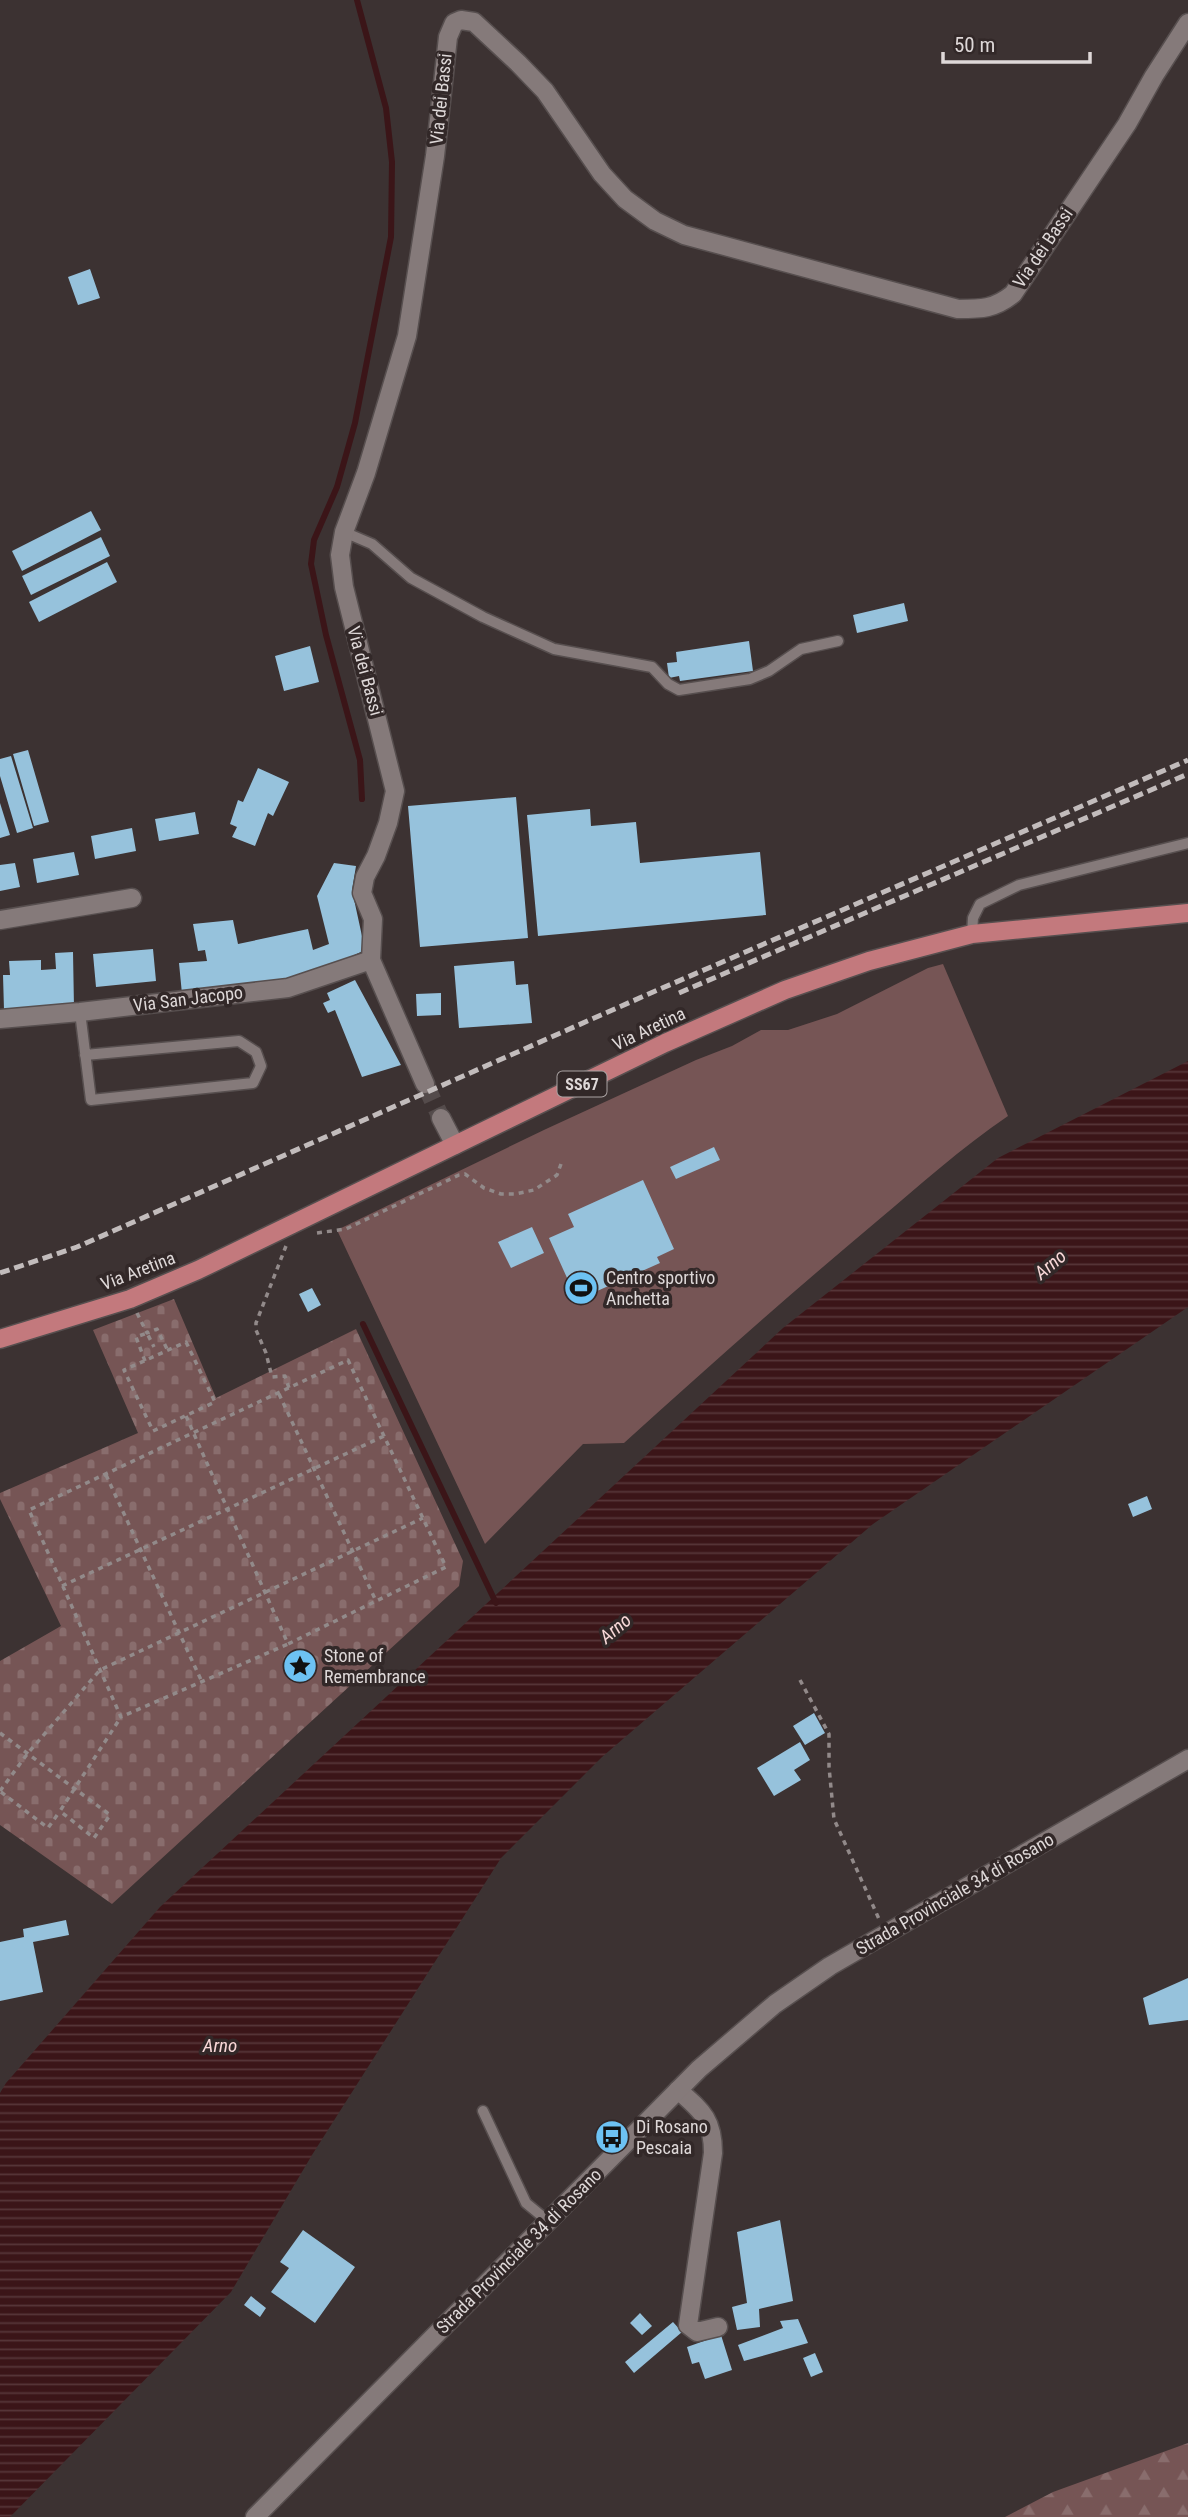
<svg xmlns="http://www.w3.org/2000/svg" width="1188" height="2517" viewBox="0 0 1188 2517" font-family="'Roboto Condensed',sans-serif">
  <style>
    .green { fill: #765555 }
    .forest { fill: url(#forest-firs) }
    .cemetery { fill: url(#cemetery-stones) }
    .water { fill: url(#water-rules) }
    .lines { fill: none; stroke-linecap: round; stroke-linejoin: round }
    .stream { stroke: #3b1518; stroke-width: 6 }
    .building { fill: #96c2dc }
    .street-tunnel { stroke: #544b4b; stroke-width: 18; stroke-dasharray: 18 9; stroke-linecap: butt }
    .lane-casing { stroke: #574f4f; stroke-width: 13 }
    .street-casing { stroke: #574f4f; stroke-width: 21 }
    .secondary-casing { stroke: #574f4f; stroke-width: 21 }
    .primary-casing { stroke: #574f4f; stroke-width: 21 }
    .path { stroke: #928a8a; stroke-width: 3.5; stroke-dasharray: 5 5; stroke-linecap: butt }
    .lane { stroke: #857a7a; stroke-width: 10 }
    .street { stroke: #857a7a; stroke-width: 18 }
    .secondary { stroke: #857a7a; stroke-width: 18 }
    .primary { stroke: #c3797d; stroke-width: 18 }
    .rail { stroke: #c2bcbc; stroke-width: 5; stroke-dasharray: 10 5; stroke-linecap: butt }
    .labels { text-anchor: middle; stroke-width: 7; stroke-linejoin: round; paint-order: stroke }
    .shield { fill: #322828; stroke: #aaa3a3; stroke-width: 2 }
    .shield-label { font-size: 16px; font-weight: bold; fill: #ded8d8 }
    .street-label { font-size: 18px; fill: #ded8d8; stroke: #322828 }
    .poi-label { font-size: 18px; fill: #ded8d8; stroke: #322828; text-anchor: start }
    .water-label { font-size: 19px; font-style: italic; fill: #f8d8d8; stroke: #322828 }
  </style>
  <defs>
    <pattern id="forest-firs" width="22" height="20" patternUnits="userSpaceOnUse" patternTransform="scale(1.75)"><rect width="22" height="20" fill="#765555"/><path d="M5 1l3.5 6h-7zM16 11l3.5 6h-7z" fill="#896d6d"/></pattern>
    <pattern id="cemetery-stones" width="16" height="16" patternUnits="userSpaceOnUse" patternTransform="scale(1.75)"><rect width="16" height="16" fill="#765555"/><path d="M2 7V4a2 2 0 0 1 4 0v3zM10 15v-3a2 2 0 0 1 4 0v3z" fill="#896d6d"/></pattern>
    <pattern id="water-rules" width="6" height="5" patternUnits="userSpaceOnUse" patternTransform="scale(1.75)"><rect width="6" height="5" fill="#3b1518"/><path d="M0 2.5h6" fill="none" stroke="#573639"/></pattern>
  </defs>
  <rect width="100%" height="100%" fill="#3c3232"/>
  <path class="green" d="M943,964L1008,1116C961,1148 919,1186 876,1222C790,1294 707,1368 624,1443L583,1444L485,1544L337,1230L546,1129L696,1060L732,1046L761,1030H788L837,1014L928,968Z"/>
  <path class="forest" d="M1188,2443V2517H1005L1053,2492Z"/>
  <path class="cemetery" d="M174,1299L216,1398L356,1329L463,1561L459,1586L112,1904L0,1825V1661L61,1626L0,1499V1493L138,1433L93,1330Z"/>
  <path class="water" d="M1188,1061V1307L873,1524L602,1757L501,1858L312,2155L231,2292L10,2517H0V2093L6,2083L160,1907L783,1328L998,1158Z"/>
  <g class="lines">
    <path class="stream" d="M357,0L386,108L392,162L391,237L355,423L337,487L314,540L311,564L326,635L360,760L362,799
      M363,1324L496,1603"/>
  </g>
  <path class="building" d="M90,269L100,298L78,305L68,277Z
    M91,511L101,530L22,571L12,551Z
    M101,537L110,556L31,595L22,576Z
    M107,562L117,582L39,622L29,602Z
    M904,603L908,621L857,633L853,615Z
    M749,641L753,671L680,681L679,676L669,678L667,663L677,662L676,652Z
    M310,646L319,682L284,691L275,656Z
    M28,750L49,822L34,826L13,754Z
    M11,756L33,828L17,833L0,776V759Z
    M258,768L289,782L273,816L268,813L255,846L232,837L237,827L230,824L238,800L243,802Z
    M516,797L528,938L420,947L408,806Z
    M0,803L10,835L0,838Z
    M590,809L591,826L636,822L640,863L760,852L766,915L538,936L527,815Z
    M195,812L199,834L159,841L155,819Z
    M132,828L136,851L95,859L91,836Z
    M74,852L79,875L37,883L33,859Z
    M15,863L20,887L0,891V865Z
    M334,863L356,866L352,890L365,950L304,979L182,994L179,963L207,961L205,950L198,951L193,924L233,920L238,944L308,929L313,950L329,944L317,896Z
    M153,949L156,981L96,987L93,954Z
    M73,952L74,1008L4,1010L3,975H10L9,961L41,960V970L56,969L55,953Z
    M514,961L516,985L528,984L532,1023L459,1028L454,966Z
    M355,980L401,1065L362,1077L335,1010L328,1013L323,1003L330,1000L327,993Z
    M441,993V1015L417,1016L416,994Z
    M714,1147L720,1160L676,1179L670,1167Z
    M643,1180L674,1249L657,1257L660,1263L577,1300L549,1238L574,1227L568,1214Z
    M532,1227L544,1253L511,1268L498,1242Z
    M312,1288L321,1305L308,1312L299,1294Z
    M1147,1496L1152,1509L1133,1517L1128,1504Z
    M814,1713L825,1733L805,1745L793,1726Z
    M800,1742L810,1760L794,1770L801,1780L774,1796L757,1768Z
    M66,1920L69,1935L33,1942L43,1992L0,2001V1942L24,1937L23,1929Z
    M1188,1978V2020L1149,2025L1143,1998Z
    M780,2220L793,2301L759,2309L760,2327L737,2330L732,2307L747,2303L737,2232Z
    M303,2230L355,2267L315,2323L271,2292L289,2268L280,2262Z
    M251,2296L266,2308L260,2317L244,2305Z
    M640,2313L652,2326L642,2335L630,2323Z
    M798,2319L808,2343L744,2361L738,2345L783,2328L780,2321Z
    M673,2322L682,2332L634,2373L625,2362Z
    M721,2335L732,2370L705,2379L699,2362L692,2364L687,2347Z
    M815,2353L823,2372L811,2377L803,2358Z"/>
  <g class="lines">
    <path class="street-tunnel" d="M425,1084L441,1118"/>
    <g class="lane-casing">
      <path id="lane" d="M344,532L372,544L411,578L483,617L554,649L652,667L668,684L679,690L750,679L769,671L801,649L838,641
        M972,934L973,918L980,904L1019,885L1188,843
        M80,1012L91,1100L253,1083L261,1066L256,1052L239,1041L85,1055
        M483,2111L526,2203L549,2222"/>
    </g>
    <g class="street-casing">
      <path id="street" d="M0,920L132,898
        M0,1019L80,1012L288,988L371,960
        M425,1084L371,960L373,919L362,893L365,877L376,856L388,823L395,791L344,587L340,555L344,532L366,473L407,336L435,156L448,37L454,23L461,20L474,22L518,63L545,91L602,174L625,199L655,221L684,235L958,309C982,309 994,309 1013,294L1127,124L1154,76L1188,23
        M441,1118L455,1145
        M678,2090C702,2111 713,2119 713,2153L688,2325L697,2332L718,2327"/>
    </g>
    <g class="secondary-casing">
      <path id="secondary" d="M255,2517L699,2069L775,2004L830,1966L1188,1759"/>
    </g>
    <g class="primary-casing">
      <path id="primary" d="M0,1339L130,1299L198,1270L665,1043L785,990L869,961L972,934L1188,913"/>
    </g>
    <path class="path" d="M317,1233L346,1229L459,1175L465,1174L484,1188L501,1194H515L534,1190L557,1175L561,1164
      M286,1246L256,1323V1330L266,1353L272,1377L285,1376L289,1388
      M137,1313L147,1333L157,1329L168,1351
      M186,1342L215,1402L153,1431L124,1370Z
      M145,1361L136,1337L147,1333L154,1347
      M279,1394L376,1601
      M186,1416L194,1434C225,1504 257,1574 288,1644L446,1567L348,1360L29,1510L121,1717L288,1644
      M106,1475L202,1682
      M62,1586L384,1436
      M800,1680L829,1734V1767L834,1819L879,1919
      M0,1733L110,1815L94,1838L60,1811L121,1717
      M0,1791L28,1753L100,1670L423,1518
      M1,1792L48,1828L60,1811"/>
    <use href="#lane" class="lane"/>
    <use href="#street" class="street"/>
    <use href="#secondary" class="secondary"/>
    <use href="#primary" class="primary"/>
    <path class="rail" d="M679,993L1188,774
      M0,1273L77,1247L644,996L1188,760"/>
  </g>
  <defs>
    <g id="stadium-disc" transform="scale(1.75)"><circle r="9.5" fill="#6dc2f3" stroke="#322828"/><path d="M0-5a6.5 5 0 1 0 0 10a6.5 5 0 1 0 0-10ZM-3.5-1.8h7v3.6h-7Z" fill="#111"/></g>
    <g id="sight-disc" transform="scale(1.75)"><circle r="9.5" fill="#6dc2f3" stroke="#322828"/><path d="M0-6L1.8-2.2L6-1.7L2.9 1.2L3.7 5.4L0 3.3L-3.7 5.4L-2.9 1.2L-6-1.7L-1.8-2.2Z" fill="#111"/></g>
    <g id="bus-disc" transform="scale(1.75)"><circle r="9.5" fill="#6dc2f3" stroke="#322828"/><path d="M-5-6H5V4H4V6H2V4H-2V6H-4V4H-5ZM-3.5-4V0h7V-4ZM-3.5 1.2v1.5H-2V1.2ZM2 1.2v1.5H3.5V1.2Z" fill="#111"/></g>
  </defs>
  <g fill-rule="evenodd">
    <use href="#stadium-disc" x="581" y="1288"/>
    <use href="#sight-disc" x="300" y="1666"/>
    <use href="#bus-disc" x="612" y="2137"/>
  </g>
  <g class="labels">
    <rect class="shield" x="557.5" y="1071.5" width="49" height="25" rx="5"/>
    <g class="shield-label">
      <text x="582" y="1090">SS67</text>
    </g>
    <g class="street-label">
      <text transform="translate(441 99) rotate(-84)" y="6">Via dei Bassi</text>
      <text transform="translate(1043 248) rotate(-56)" y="6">Via dei Bassi</text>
      <text transform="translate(365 671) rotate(75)" y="6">Via dei Bassi</text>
      <text transform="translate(188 999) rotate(-7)" y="6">Via San Jacopo</text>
      <text transform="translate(649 1029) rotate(-25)" y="6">Via Aretina</text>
      <text transform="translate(138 1271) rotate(-21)" y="6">Via Aretina</text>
      <text transform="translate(955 1894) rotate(-30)" y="6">Strada Provinciale 34 di Rosano</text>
      <text transform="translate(519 2251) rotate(-45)" y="6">Strada Provinciale 34 di Rosano</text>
    </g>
    <g class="poi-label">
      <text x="606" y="1284">Centro sportivo<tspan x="606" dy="21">Anchetta</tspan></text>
      <text x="324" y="1662">Stone of<tspan x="324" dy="21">Remembrance</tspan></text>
      <text x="636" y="2133">Di Rosano<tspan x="636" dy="21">Pescaia</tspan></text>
    </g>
    <g class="water-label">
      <text transform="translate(1050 1264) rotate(-40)" y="7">Arno</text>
      <text transform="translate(615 1628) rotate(-40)" y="7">Arno</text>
      <text x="220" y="2052">Arno</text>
    </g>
  </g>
  <path d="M943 52v10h147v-10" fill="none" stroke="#ded8d8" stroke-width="3.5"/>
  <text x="954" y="52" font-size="21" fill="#ded8d8" stroke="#322828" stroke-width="5" paint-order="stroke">50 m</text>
</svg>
